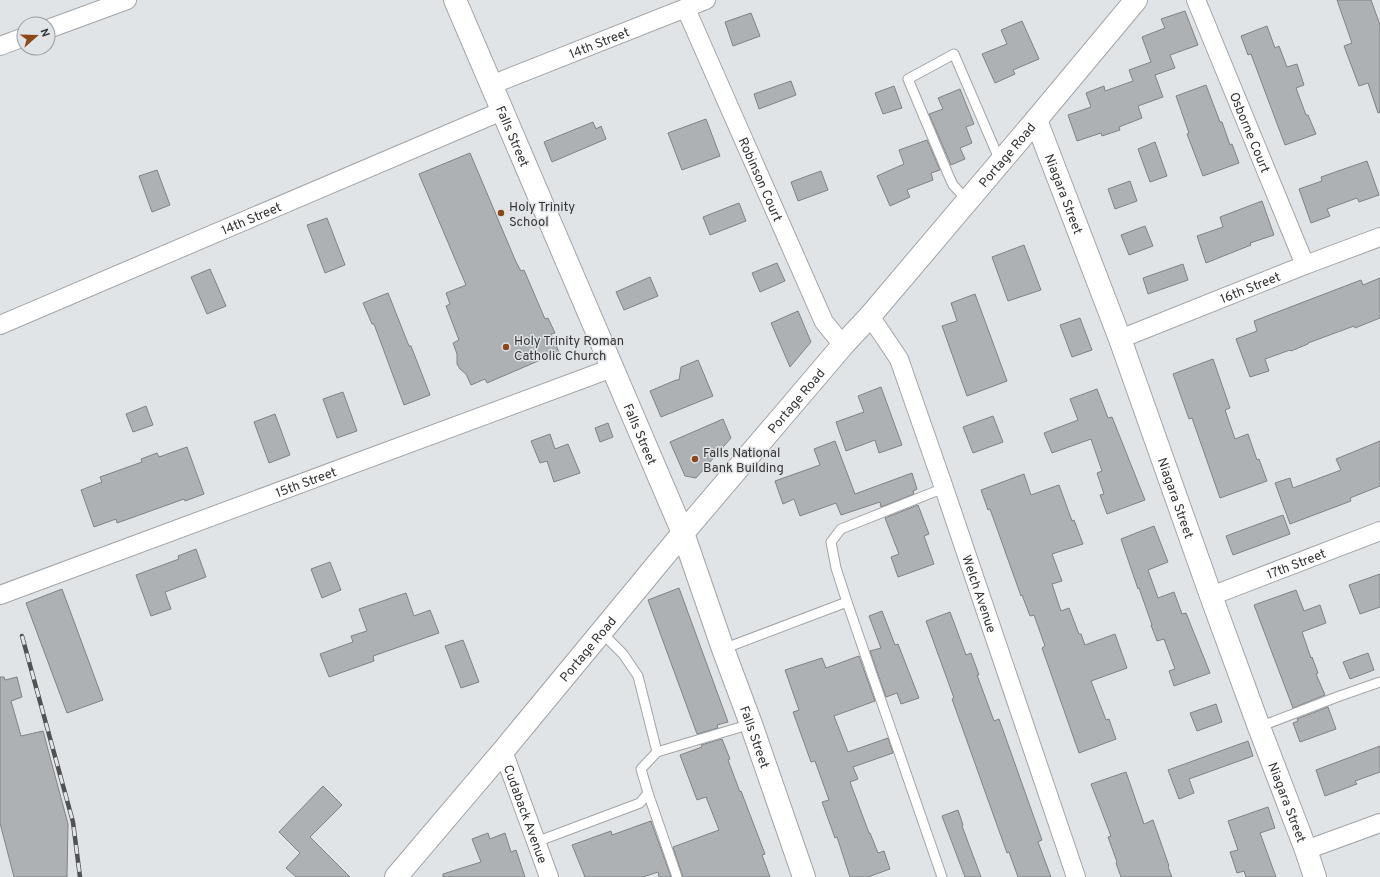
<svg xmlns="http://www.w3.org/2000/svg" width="1380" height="877" viewBox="0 0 1380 877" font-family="Overpass,sans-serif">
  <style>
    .building { fill: #aeb1b3; stroke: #808285 }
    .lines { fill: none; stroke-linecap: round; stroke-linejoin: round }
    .service-casing { stroke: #a2a5a7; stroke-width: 11 }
    .minor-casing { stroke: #a2a5a7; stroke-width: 20 }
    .tertiary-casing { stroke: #a2a5a7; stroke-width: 24 }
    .service { stroke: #fff; stroke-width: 9 }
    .minor { stroke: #fff; stroke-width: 18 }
    .tertiary { stroke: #fff; stroke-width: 22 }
    .rail-casing { stroke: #515253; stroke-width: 4.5 }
    .rail { stroke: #e1e4e7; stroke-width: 3; stroke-dasharray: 9; stroke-linecap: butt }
    .poi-dot { fill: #8b4918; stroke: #e1e4e7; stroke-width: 1.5 }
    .labels { text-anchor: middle; stroke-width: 3; stroke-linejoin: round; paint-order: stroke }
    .street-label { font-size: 13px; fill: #333435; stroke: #e1e4e7 }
    .poi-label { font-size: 13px; fill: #333435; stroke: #e1e4e7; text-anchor: start }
  </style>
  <rect width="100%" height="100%" fill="#e1e4e7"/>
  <path class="building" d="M1337,0H1371L1380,25V112L1378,113L1368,83L1359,86L1344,46L1352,43Z
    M1185,11L1198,45L1170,55L1175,68L1155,75L1163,97L1138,106L1142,118L1119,127L1120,130L1102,136L1101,133L1077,141L1068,115L1091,107L1086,93L1104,86L1105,91L1133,81L1129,70L1151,62L1142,37L1165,28L1161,19Z
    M751,13L760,36L733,46L725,22Z
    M1022,21L1039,59L1013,70L1015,74L995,83L982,54L1007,44L1001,30Z
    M1267,26L1275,48L1279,46L1287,67L1297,64L1304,85L1296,88L1306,115H1308L1316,134L1285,145L1251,54L1248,55L1241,36Z
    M791,81L796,95L759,109L754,94Z
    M1206,85L1220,122H1222L1230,145L1232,144L1239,163L1203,176L1187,134L1189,133L1176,96Z
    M894,86L902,108L883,114L875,93Z
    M960,89L974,124L966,127L972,143L960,148L965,159L951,165L929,114L943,109L938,98Z
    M706,119L720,156L682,170L668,133Z
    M593,122L596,129L601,126L606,139L552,162L544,142Z
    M927,140L940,170L931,173L933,180L907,190L910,197L890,206L877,176L904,164L899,150Z
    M1155,142L1167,176L1150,182L1138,149Z
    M470,153L516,262L521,271L524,270L545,319L548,318L555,333L551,334L559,352L487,383L485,379L471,385L466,374L460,369L457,364V354L453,343L459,340L446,306L450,304L446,293L466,285L419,174Z
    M1367,161L1379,195L1359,202L1357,198L1327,209L1330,216L1311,223L1299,189L1322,181L1321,177Z
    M157,170L170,205L152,212L139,176Z
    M821,171L828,190L798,201L791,182Z
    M1130,181L1137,201L1115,209L1108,189Z
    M1262,201L1274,235L1250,243L1251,245L1206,263L1197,236L1223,227L1220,217Z
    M739,203L746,221L710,235L703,217Z
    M327,218L345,265L325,273L307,225Z
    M1145,226L1153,246L1129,255L1121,235Z
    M1024,245L1041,290L1008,301L992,257Z
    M777,263L785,281L760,292L752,273Z
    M1183,264L1188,280L1148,294L1143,278Z
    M210,269L226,306L207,314L191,277Z
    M650,277L658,296L624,310L616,292Z
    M1380,278V318L1355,328L1354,326L1308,343V344L1291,351L1290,350L1265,359L1269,371L1250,377L1236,339L1257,331L1254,321L1361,280L1363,285Z
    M388,293L409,346H411L430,395L404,405L374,324H372L363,303Z
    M975,294L1007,381L967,396L942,326L957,321L951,303Z
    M798,311L811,342L790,367L771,323Z
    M1080,318L1092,350L1072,357L1060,325Z
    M1213,359L1230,408L1225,410L1235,439L1248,434L1257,460L1259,459L1267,481L1220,498L1192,418L1189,419L1173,374Z
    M698,360L713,396L661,417L650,391L676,380H679L681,367Z
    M881,387L902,445L879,453L875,440L846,451L836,422L864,412L858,396Z
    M1097,389L1108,418L1112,417L1145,500L1107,514L1100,495L1104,494L1097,473L1102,471L1091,439L1052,453L1044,433L1078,420L1070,399Z
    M343,392L357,431L337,438L323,399Z
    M146,406L153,425L133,432L126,414Z
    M275,414L290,455L269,463L254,422Z
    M993,416L1003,442L973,453L963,427Z
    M723,419L731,438L696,478L685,476L670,442Z
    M608,423L613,437L600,442L595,428Z
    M550,434L555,449L568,444L580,473L554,482L547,461L540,463L531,441Z
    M835,441L855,494L912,473L917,489L913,491L914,494L881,507L880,502L841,515L836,503L800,516L794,499L783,504L775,481L820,465L814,449Z
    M1380,441V486L1350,498L1351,501L1290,524L1275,483L1290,478L1293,488L1341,470L1336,459Z
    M187,447L204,494L185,501L184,499L117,523L116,519L94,527L81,490L102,482L100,477L142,462L141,459L157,453L159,457Z
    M1024,474L1031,495L1059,485L1072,521L1074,520L1083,544L1052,554L1062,581L1052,584L1061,611L1069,608L1079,634H1081L1085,645L1115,634L1127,668L1091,681L1106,720L1109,719L1116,739L1079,753L1042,648L1045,646L1034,615L1030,616L1022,595L1021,596L990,509L988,510L981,490Z
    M918,505L929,534L924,536L934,564L898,577L891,557L899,554L885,518Z
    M1283,515L1290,534L1233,555L1226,536Z
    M1154,526L1168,562L1148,570L1158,598L1174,592L1182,614L1186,613L1210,673L1174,686L1169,671L1175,669L1164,639L1157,641L1151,625H1152L1139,588L1138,589L1121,539Z
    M196,549L206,577L165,592L171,609L151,616L136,575L179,559L178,556Z
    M330,562L341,590L322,598L311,569Z
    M1380,574V607L1360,614L1349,585Z
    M679,588L728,722L717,725L718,728L697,734L648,600Z
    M62,589L103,700L67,713L26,603Z
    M1296,590L1304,611L1320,605L1326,623L1302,632L1311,658L1312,657L1318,673L1316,674L1325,695L1293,708L1254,605Z
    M406,593L414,616L430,610L439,633L373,656L374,661L329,677L320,654L353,642L351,636L367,631L359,609Z
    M882,611L895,645L898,644L919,698L901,704L897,693L886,697L870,651L881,648L869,616Z
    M950,612L966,655L971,653L979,675H977L994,721L999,719L1042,840L1038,842L1051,877H1018L1009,852L1007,853L952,699L954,698L926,621Z
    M463,640L479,682L461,688L445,646Z
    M1368,653L1374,670L1350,679L1343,662Z
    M859,656L875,701L834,716L848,752L888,738L893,753L853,767L858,779L850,782L869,833H870L878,853L884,851L890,869L868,877H850L837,837L835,838L822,802L829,800L815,761L811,762L793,712L799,710L785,670L822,658L826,668Z
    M0,677H4L5,680L17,677L22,697L11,701L21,736L43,731L68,824L67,877H14L0,823Z
    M1216,704L1222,722L1197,731L1190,713Z
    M1328,707L1336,729L1300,742L1293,723L1298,721L1297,719Z
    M722,739L730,759L728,760L740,792L741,791L765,854L762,855L770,877H683L673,847L719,830L706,797L697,800L680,755L702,747L701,745Z
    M1248,741L1253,756L1189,779L1194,793L1179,799L1168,770Z
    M1380,746V772L1355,781L1357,784L1325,796L1316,770Z
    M1126,772L1144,824L1153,820L1169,866L1168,867L1172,877H1121L1116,863L1117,862L1108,837L1111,836L1091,784Z
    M323,786L342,805L310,837L350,877H296L286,868L300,853L279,832Z
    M1268,807L1275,828L1260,833L1276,877H1246L1244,871L1237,873L1230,852L1238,850L1228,821Z
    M958,810L963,825L962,826L981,877H965L942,816Z
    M651,821L671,877H659L658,872L643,877H585L572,845L611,831L612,835Z
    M488,833L490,839L505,833L511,852L516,850L525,877H443V874L481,862L472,839Z"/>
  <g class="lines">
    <g class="service-casing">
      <path id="service" d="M968,201L953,185L948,174L908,79L954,54L1000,161
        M847,602L942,877
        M601,632L623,654L638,676L657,752
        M723,649L847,602L836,568L831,542L841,529L944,488
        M1259,727L1337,697L1380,682
        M648,793L677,877
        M536,842L640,803L648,793L641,769L657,752L751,724"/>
    </g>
    <g class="minor-casing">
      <g id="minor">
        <path id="s1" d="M1196,0L1305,265"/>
        <path id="s2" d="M686,9L824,322L843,345"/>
        <path d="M48,29L127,0"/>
        <path d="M0,46L24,37"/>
        <path id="s3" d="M491,85L706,0"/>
        <path id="s4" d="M870,316L899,359L944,488L1076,877"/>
        <path id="s5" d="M0,325L502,111"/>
        <path id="s6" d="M1120,339L1305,265L1380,237"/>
        <path id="s7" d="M0,595L612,368"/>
        <path id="s8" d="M1211,596L1380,531"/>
        <path id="s9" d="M503,751L549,877"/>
        <path d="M1306,850L1380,823"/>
      </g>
    </g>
    <g class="tertiary-casing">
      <g id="tertiary">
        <path id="s10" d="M455,0L683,533L723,649L751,724L804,877"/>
        <path id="s11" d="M1036,120L1120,339L1211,596L1259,727L1306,850L1315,877"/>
        <path id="s12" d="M396,877L503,751L683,533L843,345L870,316L1036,120L1136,0"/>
      </g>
    </g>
    <use href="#service" class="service"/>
    <use href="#minor" class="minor"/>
    <use href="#tertiary" class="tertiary"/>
    <g class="rail-casing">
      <path id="rail" d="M22,636L73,822L80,877"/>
    </g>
    <use href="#rail" class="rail"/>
  </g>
  <g class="poi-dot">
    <circle cx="501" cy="213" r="4"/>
    <circle cx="506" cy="347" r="4"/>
    <circle cx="695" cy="459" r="4"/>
  </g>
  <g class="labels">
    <g class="street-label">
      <text dy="5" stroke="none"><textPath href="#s3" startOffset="116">14th Street</textPath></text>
      <text dy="5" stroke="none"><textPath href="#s1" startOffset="143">Osborne Court</textPath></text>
      <text dy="5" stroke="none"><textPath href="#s10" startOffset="148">Falls Street</textPath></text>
      <text dy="5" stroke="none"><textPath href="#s12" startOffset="946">Portage Road</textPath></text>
      <text dy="5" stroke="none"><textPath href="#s2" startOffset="186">Robinson Court</textPath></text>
      <text dy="5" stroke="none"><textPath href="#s11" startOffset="79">Niagara Street</textPath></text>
      <text dy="5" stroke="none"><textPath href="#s5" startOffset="273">14th Street</textPath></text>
      <text dy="5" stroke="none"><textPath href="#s6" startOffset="140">16th Street</textPath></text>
      <text dy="5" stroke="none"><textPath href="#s12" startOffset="622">Portage Road</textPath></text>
      <text dy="5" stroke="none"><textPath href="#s10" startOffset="472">Falls Street</textPath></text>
      <text dy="5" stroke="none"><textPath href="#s7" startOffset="326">15th Street</textPath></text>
      <text dy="5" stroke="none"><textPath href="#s11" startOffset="403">Niagara Street</textPath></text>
      <text dy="5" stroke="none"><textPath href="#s8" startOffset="91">17th Street</textPath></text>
      <text dy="5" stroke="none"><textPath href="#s4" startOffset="300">Welch Avenue</textPath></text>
      <text dy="5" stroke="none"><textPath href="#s12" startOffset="298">Portage Road</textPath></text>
      <text dy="5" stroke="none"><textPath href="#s10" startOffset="796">Falls Street</textPath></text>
      <text dy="5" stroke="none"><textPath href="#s11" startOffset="727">Niagara Street</textPath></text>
      <text dy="5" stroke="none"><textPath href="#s9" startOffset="67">Cudaback Avenue</textPath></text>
    </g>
    <g class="poi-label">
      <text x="509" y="211">Holy Trinity<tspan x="509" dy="15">School</tspan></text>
      <text x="514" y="345">Holy Trinity Roman<tspan x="514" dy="15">Catholic Church</tspan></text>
      <text x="703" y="457">Falls National<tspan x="703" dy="15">Bank Building</tspan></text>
    </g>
  </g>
  <g transform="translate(36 36) rotate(70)"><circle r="19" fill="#e1e4e7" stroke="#9b9ea0"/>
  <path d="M0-3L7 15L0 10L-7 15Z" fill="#8b4918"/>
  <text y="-6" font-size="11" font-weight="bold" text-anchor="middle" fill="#333435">N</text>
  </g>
</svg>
